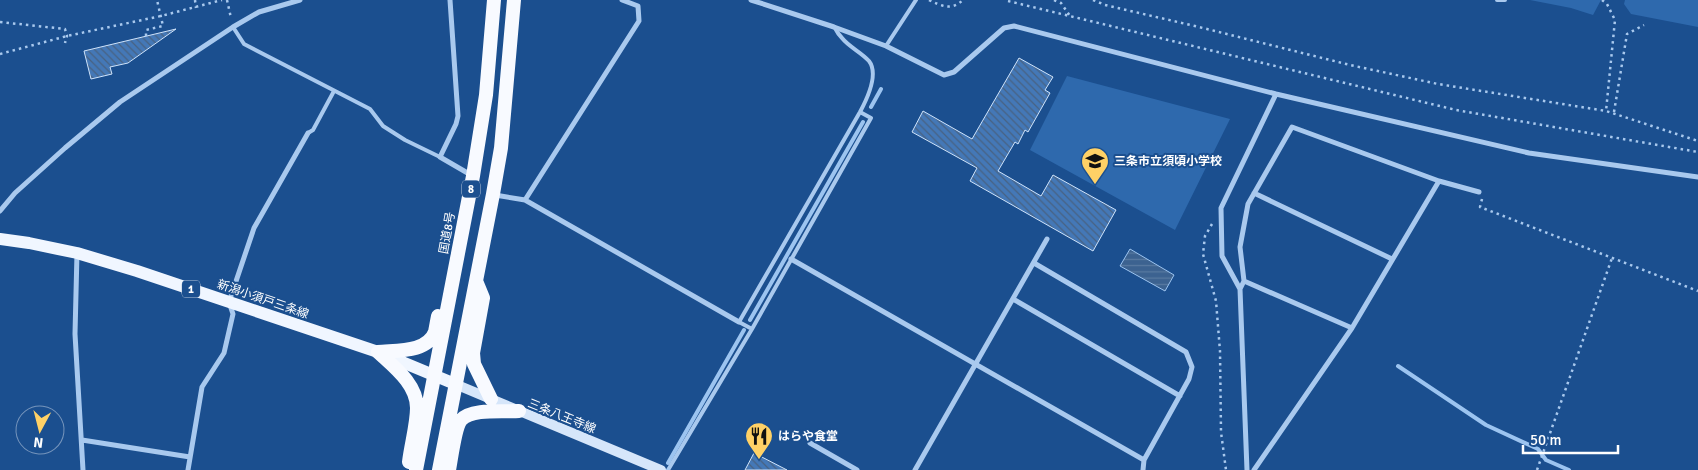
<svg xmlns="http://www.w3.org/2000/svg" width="1698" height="470" viewBox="0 0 1698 470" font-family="Signika,'Noto Sans JP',sans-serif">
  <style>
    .grass { fill: #2e69ad }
    .water { fill: url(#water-rules); stroke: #9cc4f0 }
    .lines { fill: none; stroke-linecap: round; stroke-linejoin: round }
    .stream { stroke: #9cc4f0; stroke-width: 4 }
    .building { fill: url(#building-back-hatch); stroke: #cfe3fa }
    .path { stroke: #a9c9ee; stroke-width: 2.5; stroke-dasharray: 2.5 4; stroke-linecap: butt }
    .service { stroke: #a9c9ee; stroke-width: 4 }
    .minor { stroke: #a9c9ee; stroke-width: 5 }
    .secondary { stroke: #d6e6fa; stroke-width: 10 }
    .primary { stroke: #f0f6ff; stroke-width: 12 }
    .trunk { stroke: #f8faff; stroke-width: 14 }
    .labels { text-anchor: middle; stroke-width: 4; stroke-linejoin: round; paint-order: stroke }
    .shield { fill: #1b4f8f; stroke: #bbcadd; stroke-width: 1 }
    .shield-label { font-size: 11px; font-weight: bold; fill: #fff }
    .poi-label { font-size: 12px; font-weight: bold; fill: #fff; stroke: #1b4f8f; text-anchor: start }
    .street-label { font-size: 12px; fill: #fff; stroke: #1b4f8f }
  </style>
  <defs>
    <pattern id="water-rules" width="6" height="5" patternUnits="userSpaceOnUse" patternTransform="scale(1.25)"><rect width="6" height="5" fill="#3c6290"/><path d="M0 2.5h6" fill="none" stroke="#597aa1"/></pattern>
    <pattern id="building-back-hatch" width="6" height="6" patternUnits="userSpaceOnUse" patternTransform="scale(1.25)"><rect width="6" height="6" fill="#4478b7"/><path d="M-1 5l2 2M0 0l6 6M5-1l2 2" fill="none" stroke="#486282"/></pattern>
  </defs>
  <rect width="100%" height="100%" fill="#1b4f8f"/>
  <path class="grass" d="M1530,0H1601L1593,15L1571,8Z
    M1625,0H1698V27L1631,14L1624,4Z
    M1067,76L1230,119L1175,230L1030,150Z"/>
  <path class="water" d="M1130,249L1174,275L1165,291L1120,266Z"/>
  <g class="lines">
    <path class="stream" d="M871,107L881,89
      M750,320L863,122
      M1398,366L1486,425L1538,449L1546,460L1569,470
      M668,463L744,330"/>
  </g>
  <path class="building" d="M176,29L128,63L110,67L112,74L91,79L84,51Z
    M1019,58L1053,77L1045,90L1050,93L1028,132L1025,130L1018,144L1015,142L998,171L1041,196L1053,175L1116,210L1093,251L970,181L977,168L912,132L923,111L972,139Z
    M754,453L787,470H745Z"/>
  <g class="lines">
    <path class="path" d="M195,0L196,8
      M227,0L231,18
      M929,0C942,6 951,11 963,0
      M1054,0L1061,3L1070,16
      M1093,0L1105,5L1199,27L1350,65L1438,84L1606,111L1698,141
      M1602,0L1607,4L1615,20L1606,111
      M1008,1L1456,110L1698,152
      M0,22L65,29L67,36L65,43
      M146,36V30L163,26L157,0
      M0,54L67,36L161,16L222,0
      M1614,112L1627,34L1644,25
      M1482,199L1480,207L1698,291
      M1212,224L1205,236L1203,254L1216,301L1220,351L1221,432L1226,470
      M1537,470L1612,258"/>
    <path class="service" d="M1497,0H1505
      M233,27L244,44L370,109L383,126L405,140L440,157
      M886,46L916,0
      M308,133L313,130L334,91
      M752,329L739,322L860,112C867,99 879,74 869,61C861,52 849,47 842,38C839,35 837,32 835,28
      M668,470L752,329L871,118L860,112"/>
    <path class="minor" d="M450,0L458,116L456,124L440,157L471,175
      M751,0L834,27L886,46L944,75L954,72L1004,28L1014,26L1276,94L1529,153L1698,177
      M1254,193L1392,259
      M495,195L525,200L739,322
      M525,200L639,21L638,6L622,0
      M0,211L15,193L65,148L120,102L233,27L259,12L300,0
      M77,253L75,334L83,470
      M791,259L1144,460L1143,470
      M1034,263L1186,352L1192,367L1189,379L1144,460
      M1244,281L1352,328
      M1240,289L1244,281L1240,247L1248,204L1292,127L1439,181L1479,192
      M1013,299L1180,396
      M82,440L190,457
      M810,443L857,470
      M188,470L202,387L224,353L233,314L229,302L254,228L308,133
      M915,470L1047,239
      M1247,470L1240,289L1222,256L1221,208L1276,94
      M1254,470L1352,328L1439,181"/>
    <path class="secondary" d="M455,384L661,470"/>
    <path class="primary" d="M0,239L29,243L77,253L137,271L378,352L455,384"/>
    <path class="trunk" d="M476,281L483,298L473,353L474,364L491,399
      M378,352C396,350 427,353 435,332C436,327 437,321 438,316
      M378,352C394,367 417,384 417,408C417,424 411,445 409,462
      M416,470L473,176L486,95L494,0
      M439,470L493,194L501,148L514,0
      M449,470C451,460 455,427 461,420C471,408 504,412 519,411"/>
  </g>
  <defs>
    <g id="school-pin" transform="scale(1.4375)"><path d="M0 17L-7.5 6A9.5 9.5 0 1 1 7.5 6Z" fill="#ffd166" stroke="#1b4f8f"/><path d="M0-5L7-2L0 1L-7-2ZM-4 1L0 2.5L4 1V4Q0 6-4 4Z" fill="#111"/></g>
    <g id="restaurant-pin" transform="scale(1.4375)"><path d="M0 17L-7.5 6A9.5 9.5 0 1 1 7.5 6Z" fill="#ffd166" stroke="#1b4f8f"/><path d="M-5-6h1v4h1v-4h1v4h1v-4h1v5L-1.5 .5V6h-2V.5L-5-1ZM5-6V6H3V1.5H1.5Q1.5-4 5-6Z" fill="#111"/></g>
  </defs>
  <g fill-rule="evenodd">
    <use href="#school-pin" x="1095" y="161"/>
    <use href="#restaurant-pin" x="759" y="436"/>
  </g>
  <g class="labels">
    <g class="shield">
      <rect x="462" y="180.5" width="18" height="17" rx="4"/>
      <rect x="182" y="280.5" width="18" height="17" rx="4"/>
    </g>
    <g class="shield-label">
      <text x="471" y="193">8</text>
      <text x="191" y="293">1</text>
    </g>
    <g class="poi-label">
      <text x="1114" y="165">三条市立須頃小学校</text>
      <text x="778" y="440">はらや食堂</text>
    </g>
    <g class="street-label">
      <text transform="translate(447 233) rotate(-80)" y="4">国道8号</text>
      <text transform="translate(263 299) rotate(19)" y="4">新潟小須戸三条線</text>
      <text transform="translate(562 416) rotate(22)" y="4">三条八王寺線</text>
    </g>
  </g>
  <g transform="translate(40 430) rotate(187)"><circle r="24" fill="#1b4f8f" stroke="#7695bc"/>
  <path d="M0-4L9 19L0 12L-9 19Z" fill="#ffd166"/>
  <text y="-8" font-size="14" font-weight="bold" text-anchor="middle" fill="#ffffff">N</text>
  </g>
  <path d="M1523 445v8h95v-8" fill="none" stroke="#ffffff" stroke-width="2.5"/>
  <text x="1530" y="445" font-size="15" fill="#ffffff" stroke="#1b4f8f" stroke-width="4" paint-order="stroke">50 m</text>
</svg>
